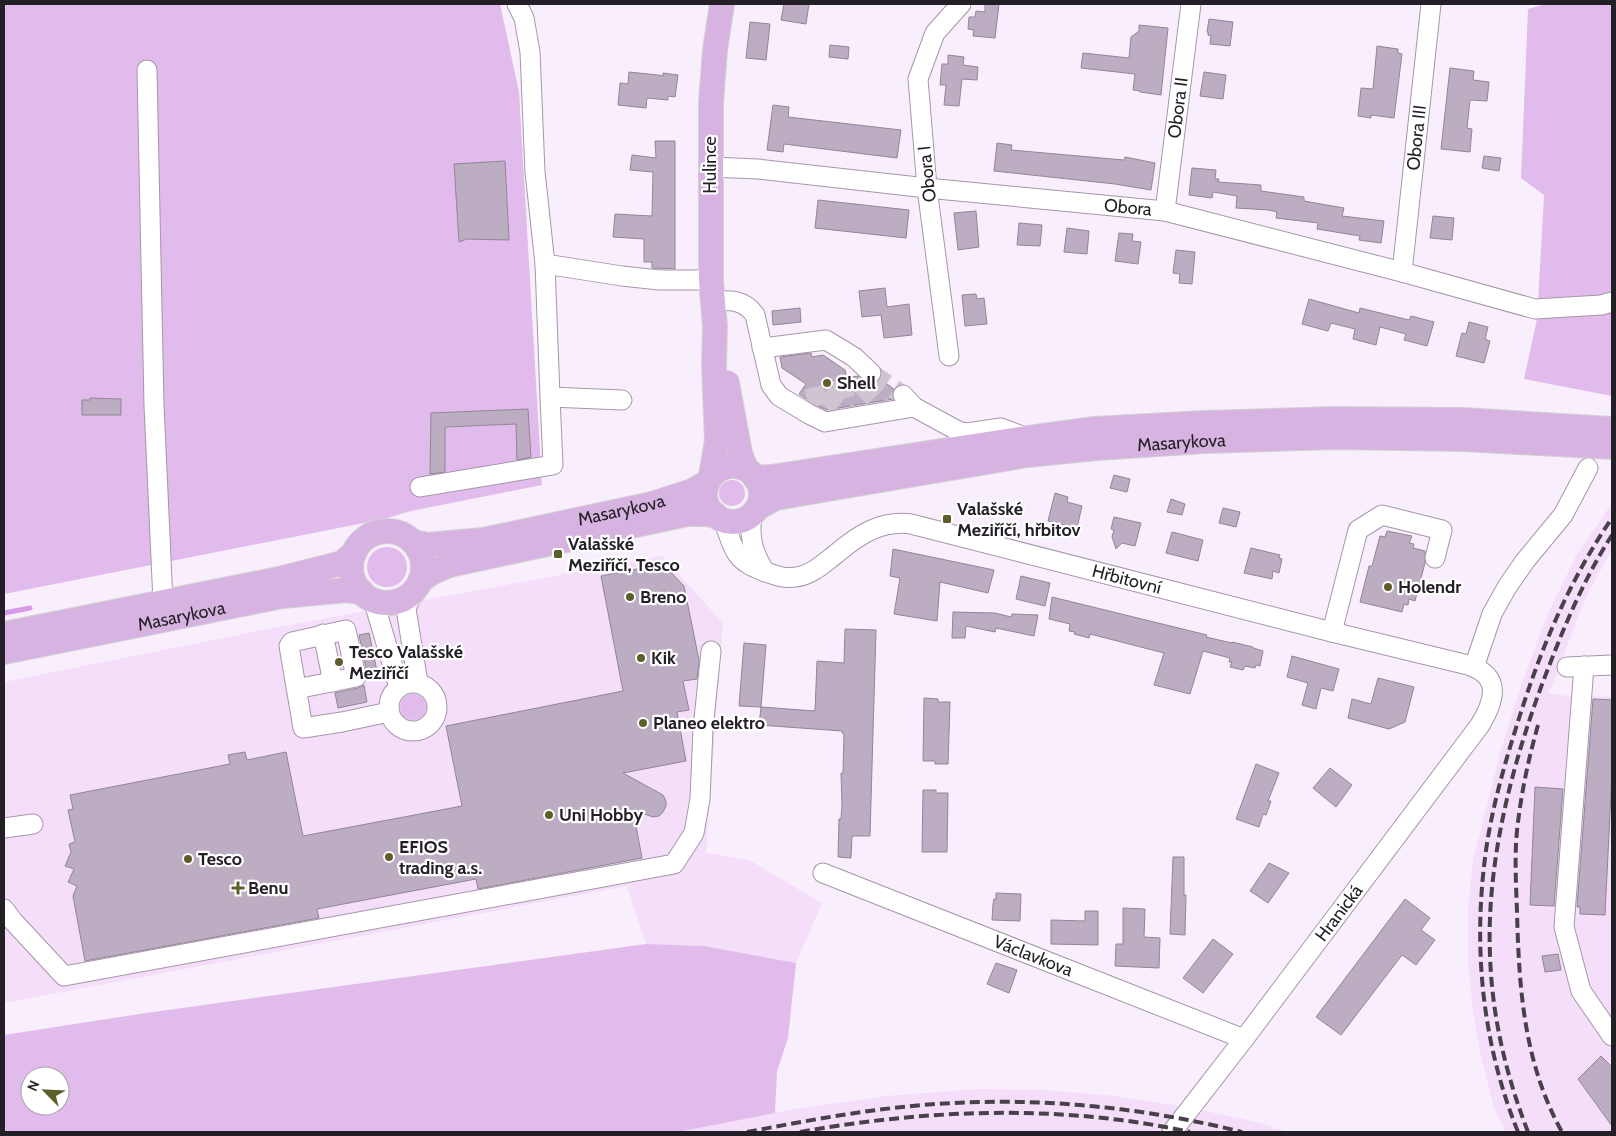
<svg xmlns="http://www.w3.org/2000/svg" width="1616" height="1136" viewBox="0 0 1616 1136" font-family="Cabin,sans-serif">
  <style>
    .built { fill: #f4defa }
    .green { fill: #e1bbec; fill-rule: evenodd }
    .lines { fill: none; stroke-linecap: round; stroke-linejoin: round }
    .stream { stroke: #d69ae7; stroke-width: 5 }
    .building { fill: #bdadc2; stroke: #938497 }
    .minor-tunnel { stroke: #cec5d1; stroke-width: 19; stroke-dasharray: 19 9; stroke-linecap: butt }
    .minor-casing { stroke: #a696aa; stroke-width: 21 }
    .major-casing { stroke: #d3d2d4; stroke-width: 26 }
    .minor { stroke: #fff; stroke-width: 19 }
    .major { stroke: #d7b3e2; stroke-width: 24 }
    .rail { stroke: #48414a; stroke-width: 4; stroke-dasharray: 10 5; stroke-linecap: butt }
    .poi-dot { fill: #5e5e2b; stroke: #fff; stroke-width: 2 }
    .labels { text-anchor: middle; stroke-width: 4.5; stroke-linejoin: round; paint-order: stroke }
    .street-label { font-size: 18px; fill: #241e26; stroke: #fff }
    .poi-label { font-size: 18px; font-weight: bold; fill: #241e26; stroke: #fff; text-anchor: start }
  </style>
  <rect width="100%" height="100%" fill="#f9effc"/>
  <path class="built" d="M1612,503V550L1595,580L1581,608L1554,683L1547,693L1589,699L1590,696L1612,697V1132H1505L1493,1104L1481,1056L1473,1012L1468,961V910L1473,860L1502,746L1521,686L1542,629L1552,605L1576,556Z
    M662,556L723,623L706,853L749,860L822,903L796,963L704,946L646,944L627,886L4,1003V682L273,628Z
    M978,1089L1045,1090L1115,1096L1186,1107L1257,1122L1289,1132H678L794,1109L886,1096Z"/>
  <path class="green" d="M4,4H500L519,92L542,485L411,511L384,519L4,594Z
    M1546,4H1612V396L1524,379L1537,319L1544,195L1521,178L1528,9Z
    M719 493a13 13 0 1 1 26 0a13 13 0 1 1-26 0Z
    M367 567a20 20 0 1 1 40 0a20 20 0 1 1-40 0Z
    M400 707a13 13 0 1 1 26 0a13 13 0 1 1-26 0Z
    M646,944L704,946L796,963L788,1038L777,1071L775,1113L678,1132H4V1035L146,1013ZM30,1076H60V1106H30Z"/>
  <g class="lines">
    <path class="stream" d="M4,613L30,608"/>
  </g>
  <path class="building" d="M784,4H809L806,24L781,20Z
    M985,4H999L995,38L973,36L974,30L968,29L969,17H975L976,11L985,12Z
    M1209,19L1233,22L1230,46L1210,44L1211,36L1208,35V32H1207Z
    M750,22L770,24L766,60L746,58Z
    M1139,25L1168,28L1161,95L1140,92V91L1133,90L1135,74L1081,68L1083,53L1129,58L1131,37L1139,31Z
    M830,45L849,47L848,59L829,57Z
    M1377,46L1398,49V53L1402,54L1394,118L1371,115V118L1358,116L1361,88L1373,89Z
    M948,55L964,57L963,65L978,67L977,80L962,79L959,106L944,105L946,85H940L942,64H948Z
    M1450,68L1474,71L1473,80L1489,82L1487,101L1470,100L1467,128L1472,129L1470,152L1441,149Z
    M629,72L658,75L663,76V73L678,75L675,97L668,96V100L647,98L646,108L618,105L620,83L628,84Z
    M1204,72L1226,75L1223,99L1200,96Z
    M773,105L789,107L788,117L901,130L897,158L784,144L783,152L767,150Z
    M655,141H675V269L652,268V262H644V239L613,237L615,214L652,216L653,172L630,170L632,155L656,158Z
    M997,143L1012,145L1011,150L1124,160L1125,157L1155,163L1151,190L1115,184L994,171Z
    M1484,156L1501,158L1499,171L1482,168Z
    M505,161L509,240L467,239L459,242L454,164Z
    M1192,168L1216,170L1215,179H1219L1218,182L1261,185V191L1304,197V201L1344,208L1342,216L1384,221L1381,243L1359,240L1360,236L1317,229L1318,223L1276,218L1277,212L1269,210L1236,208L1237,196L1213,192L1212,198L1189,195Z
    M818,200L909,210L906,238L815,228Z
    M976,211L979,247L958,250L954,213Z
    M1433,216L1454,218L1452,240L1430,238Z
    M1019,223L1042,225L1040,246L1017,245Z
    M1067,228L1089,231L1087,254L1064,252Z
    M1119,233L1133,234L1132,241L1141,242L1138,264L1115,261Z
    M1176,250L1195,252L1192,284L1179,283L1180,274L1173,273Z
    M885,288L887,307L909,304L912,335L884,338L881,315L862,317L859,291Z
    M976,294L977,299L984,298L987,324L965,326L962,295Z
    M1309,299L1359,313L1360,308L1409,320L1411,316L1434,322L1427,346L1404,340L1406,334L1380,327L1376,345L1353,339L1355,329L1331,323L1328,331L1302,324Z
    M800,308L801,322L773,325L772,311Z
    M1469,322L1488,327L1485,339L1490,341L1484,363L1456,356L1462,333L1466,334Z
    M811,353L812,357L823,355L845,370L847,378L858,376L869,384H875L880,379L894,389L892,392L893,399L827,410L814,404L799,394L806,384L782,368L780,357Z
    M90,398L121,399V415H82V400H90Z
    M528,409L531,457L517,460L516,424L445,427V472L430,474L431,413Z
    M1114,475L1130,479L1127,492L1110,488Z
    M1055,493L1068,497L1067,502L1082,506L1077,528L1048,521Z
    M1171,499L1185,504L1182,515L1167,512Z
    M1223,508L1240,512L1236,527L1219,523Z
    M1114,517L1141,523L1135,546L1122,543L1116,549L1112,537L1114,530L1111,529Z
    M1387,531L1412,536L1409,543L1414,544L1413,548L1425,551V563L1415,601L1409,599L1408,605L1404,604L1402,612L1360,602L1369,566H1372L1380,536L1385,537Z
    M1172,532L1203,540L1198,561L1166,553Z
    M1251,548L1280,555L1279,558L1282,559L1279,573L1273,571L1272,579L1244,573Z
    M893,549L994,570L988,593L940,582L937,621L894,614L900,578L890,576Z
    M663,564L684,586L699,660L697,679L683,681L689,710L677,712L686,761L623,773L663,795L666,801V806L663,812L659,816L653,817L633,810L642,858L478,889L476,879L317,909L319,918L85,961L73,896L77,886L68,882L74,869L65,866L71,852L69,844L75,842L68,810L73,809L70,795L230,764L228,755L245,752L247,760L286,752L303,836L462,806L446,726L623,691L601,576Z
    M1021,576L1050,583L1045,606L1016,599Z
    M1052,597L1207,635L1206,637L1232,643V642L1253,647V648L1263,651L1260,666L1256,665L1255,668L1245,666L1243,670L1230,667L1232,662H1229L1230,658L1203,651L1190,694L1154,685L1164,653L1090,634L1089,638L1074,634L1075,632L1069,631L1070,624L1049,619Z
    M953,612L995,613L1011,617L1012,614L1038,615L1034,636L996,628L995,632L966,626L965,638H952Z
    M845,629L876,630L870,836H852L851,858L838,857L839,819H841L842,804L841,773H843L844,733H842V731L759,725L761,707L815,711L817,661L844,663Z
    M369,633L377,671L367,673L359,635Z
    M744,643L766,645L761,707L739,706Z
    M1292,656L1339,669L1333,691L1321,688L1316,709L1302,705L1308,683L1287,677Z
    M1378,678L1414,687L1405,722L1389,729L1348,718L1352,699L1371,704Z
    M364,685L367,702L338,708L335,693L358,688Z
    M924,698L938,699V702H950L948,764H935V761H923Z
    M1593,699L1612,700V772L1605,915L1580,914V907H1577Z
    M1256,764L1279,773L1268,801H1271L1266,815L1263,814L1259,827L1236,819Z
    M1330,768L1352,785L1336,807L1313,788Z
    M1535,787L1563,789L1554,906L1530,905Z
    M923,790H936V793H948L947,852H922Z
    M1173,857H1184V895H1186L1185,935L1170,934Z
    M1269,863L1289,873L1268,903L1250,891Z
    M996,893L1021,894L1020,921L992,920L993,904L994,899H996Z
    M1405,899L1430,918L1421,930L1435,940L1416,965L1402,955L1341,1035L1316,1017Z
    M1123,908L1145,909L1144,937L1160,938L1159,968L1115,966L1116,944H1123Z
    M1085,911H1098V945L1051,944V920L1085,921Z
    M1213,939L1233,954L1203,993L1183,978Z
    M1558,954L1561,970L1545,972L1542,956Z
    M996,963L1017,970L1009,993L987,984Z
    M1601,1056L1612,1067V1126L1578,1079Z"/>
  <g class="lines">
    <path class="minor-tunnel" d="M871,373L903,395
      M861,384L881,406
      M824,394L848,413
      M807,399L879,379"/>
    <g class="minor-casing">
      <g id="minor">
        <path d="M517,4L524,18L530,52L535,172L545,264"/>
        <path d="M147,70L154,405L163,602"/>
        <path id="s1" d="M711,167L758,169L927,188L1165,211L1402,272L1535,309L1601,305L1612,302"/>
        <path id="s2" d="M1165,211L1191,4"/>
        <path id="s3" d="M1402,272L1431,4"/>
        <path d="M712,301C730,300 744,299 755,315L771,385L779,396L809,414L825,422L914,407"/>
        <path d="M762,348L826,340L854,357L871,373"/>
        <path d="M949,356L927,188L918,79L935,33L961,4"/>
        <path d="M903,395L914,407L960,432L967,433L1001,428L1027,438"/>
        <path d="M550,397L545,264L622,276L659,280H711"/>
        <path d="M420,487L553,465L550,397L622,400"/>
        <path d="M752,514C749,537 752,551 765,572"/>
        <path id="s4" d="M723,519C728,531 730,544 738,555C744,563 753,567 763,571C774,575 784,579 796,577C812,575 824,563 836,554C858,535 881,520 911,524L1332,632L1468,665C1502,676 1495,700 1480,725L1244,1039L1172,1132"/>
        <path d="M412,593L406,609L418,683"/>
        <path d="M373,599L399,687"/>
        <path d="M1332,632L1358,530L1382,515L1442,530L1435,558"/>
        <path d="M323,634L333,682"/>
        <path d="M1584,666L1564,927L1581,991L1612,1036"/>
        <path d="M1474,667L1492,614L1507,587L1525,561L1563,515L1588,468"/>
        <path d="M1567,667L1612,665"/>
        <circle cx="413" cy="707" r="24"/>
        <path d="M296,689L356,677L346,630L292,642L289,646L303,728L342,722L389,712"/>
        <path d="M4,828L33,824"/>
        <path id="s5" d="M823,873L1244,1039"/>
        <path d="M4,909L13,921L64,976L674,864L694,833L700,799L703,729L711,651"/>
      </g>
    </g>
    <g class="major-casing">
      <g id="major">
        <path d="M727,383L740,453L746,469"/>
        <circle cx="733" cy="494" r="28"/>
        <path d="M711,476L717,441L714,365L715,326L711,280V103L715,50L722,4"/>
        <path d="M755,478L771,477L1027,438L1094,429L1204,423L1334,419L1463,420L1612,429"/>
        <path id="s6" d="M757,508L776,498L822,490L1027,455L1097,448L1204,441L1334,437L1463,439L1612,447"/>
        <circle cx="387" cy="567" r="36"/>
        <path id="s7" d="M413,542L427,545L483,540L652,504L692,491L708,482"/>
        <path d="M420,581L431,573L449,565L687,514H703L716,515"/>
        <path d="M4,634L279,579L342,563L355,552"/>
        <path id="s8" d="M4,652L282,596L347,590L362,592"/>
      </g>
    </g>
    <use href="#minor" class="minor"/>
    <use href="#major" class="major"/>
    <path class="rail" d="M1538,725C1529,757 1522,789 1518,822C1514,852 1516,882 1517,912C1519,990 1524,1063 1562,1132
      M747,1132C805,1121 864,1110 923,1105C1030,1096 1138,1106 1242,1132
      M800,1132C928,1109 1062,1104 1190,1132
      M1518,1132C1483,1045 1473,952 1485,858C1491,809 1506,759 1521,712C1543,643 1571,578 1612,518
      M1528,1132C1506,1075 1492,1017 1490,955C1486,857 1515,752 1551,661C1568,617 1587,574 1612,535"/>
  </g>
  <g class="poi-dot">
    <circle cx="827" cy="383" r="5"/>
    <rect x="942" y="514" width="10" height="10" rx="2.5"/>
    <rect x="553" y="549" width="10" height="10" rx="2.5"/>
    <circle cx="1388" cy="587" r="5"/>
    <circle cx="630" cy="597" r="5"/>
    <circle cx="641" cy="658" r="5"/>
    <circle cx="339" cy="662" r="5"/>
    <circle cx="643" cy="723" r="5"/>
    <circle cx="549" cy="815" r="5"/>
    <circle cx="389" cy="857" r="5"/>
    <circle cx="188" cy="859" r="5"/>
    <path d="M235.5 880.5h5v5h5v5h-5v5h-5v-5h-5v-5h5z"/>
  </g>
  <g class="labels">
    <g class="street-label">
      <text dy="6" stroke="none"><textPath href="#s2" startOffset="104">Obora II</textPath></text>
      <text dy="6" stroke="none"><textPath href="#s3" startOffset="135">Obora III</textPath></text>
      <text transform="translate(710 165) rotate(-90)" y="6">Hulince</text>
      <text transform="translate(927 174) rotate(-96)" y="6">Obora I</text>
      <text dy="6" stroke="none"><textPath href="#s1" startOffset="419">Obora</textPath></text>
      <text dy="6" stroke="none"><textPath href="#s6" startOffset="431">Masarykova</textPath></text>
      <text dy="6" stroke="none"><textPath href="#s7" startOffset="212">Masarykova</textPath></text>
      <text dy="6" stroke="none"><textPath href="#s4" startOffset="456">Hřbitovní</textPath></text>
      <text dy="6" stroke="none"><textPath href="#s8" startOffset="181">Masarykova</textPath></text>
      <text transform="translate(1339 913) rotate(-53)" y="6">Hranická</text>
      <text dy="6" stroke="none"><textPath href="#s5" startOffset="226">Václavkova</textPath></text>
    </g>
    <g class="poi-label">
      <text x="837" y="389">Shell</text>
      <text x="957" y="515">Valašské<tspan x="957" dy="21">Meziříčí, hřbitov</tspan></text>
      <text x="568" y="550">Valašské<tspan x="568" dy="21">Meziříčí, Tesco</tspan></text>
      <text x="1398" y="593">Holendr</text>
      <text x="640" y="603">Breno</text>
      <text x="349" y="658">Tesco Valašské<tspan x="349" dy="21">Meziříčí</tspan></text>
      <text x="651" y="664">Kik</text>
      <text x="653" y="729">Planeo elektro</text>
      <text x="559" y="821">Uni Hobby</text>
      <text x="399" y="853">EFIOS<tspan x="399" dy="21">trading a.s.</tspan></text>
      <text x="198" y="865">Tesco</text>
      <text x="248" y="894">Benu</text>
    </g>
  </g>
  <rect width="1616" height="1136" fill="none" stroke="#241e26" stroke-width="10"/>
  <g transform="translate(45 1091) rotate(294)"><circle r="24" fill="#ffffff" stroke="#a7a5a8"/>
  <path d="M0-4L9 19L0 12L-9 19Z" fill="#5e5e2b"/>
  <text y="-8" font-size="14" font-weight="bold" text-anchor="middle" fill="#241e26">N</text>
  </g>
</svg>
